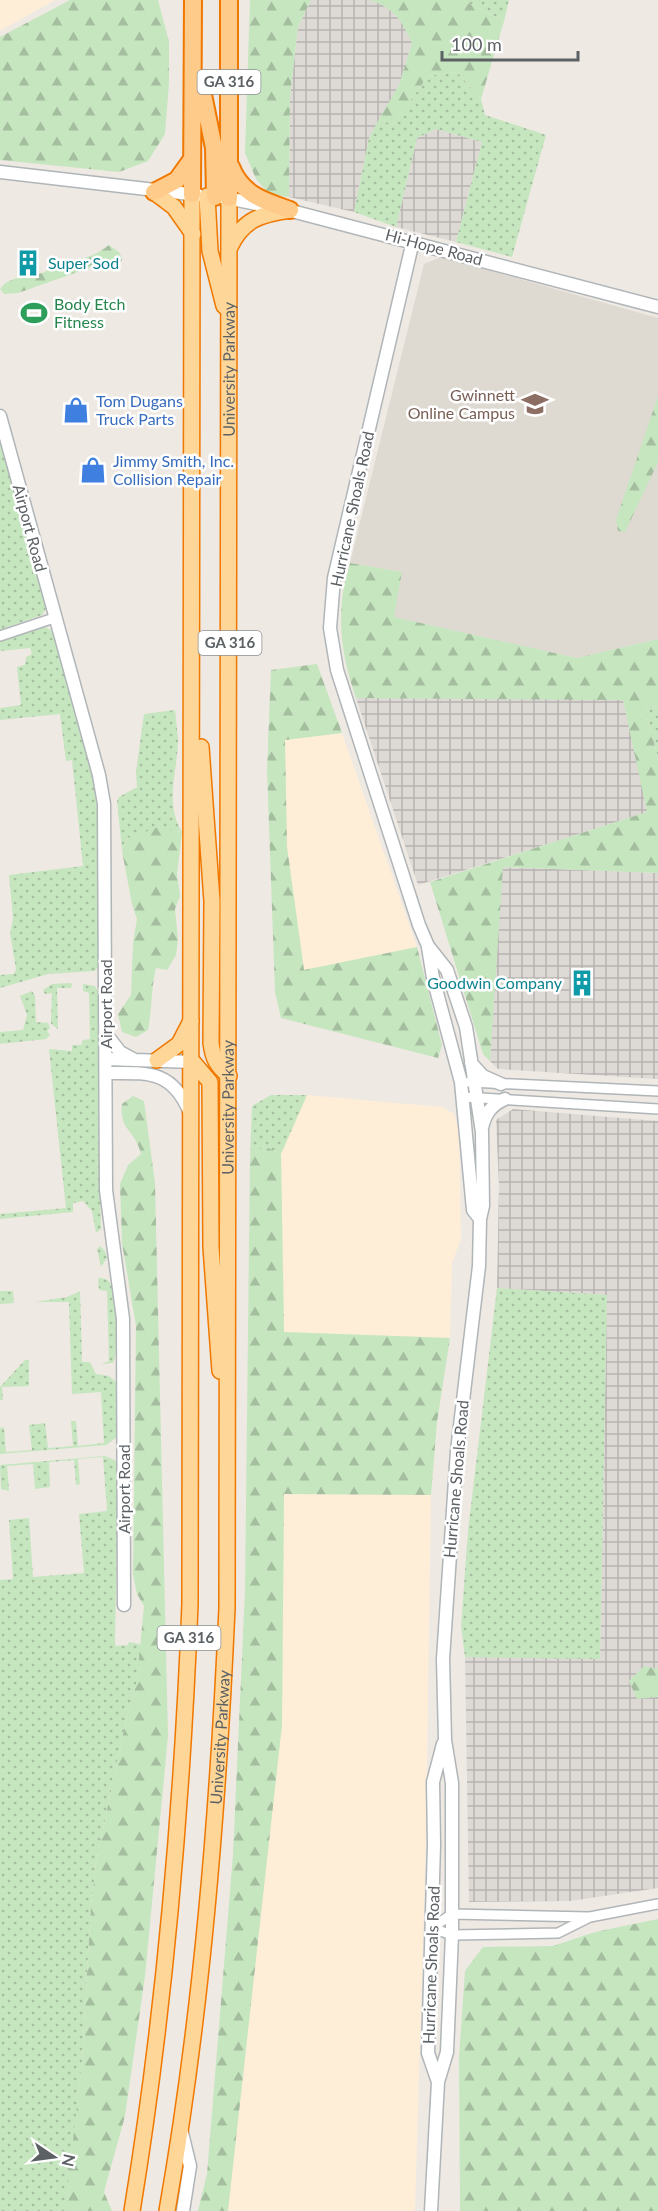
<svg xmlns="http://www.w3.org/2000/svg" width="658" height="2211" viewBox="0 0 658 2211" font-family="Lato,sans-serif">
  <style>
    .commercial { fill: #feeed8 }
    .industrial { fill: url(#industrial-grid) }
    .education { fill: #ded9d1 }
    .grass { fill: url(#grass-dots) }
    .forest { fill: url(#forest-firs) }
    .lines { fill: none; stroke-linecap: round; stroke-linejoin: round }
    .minor-casing { stroke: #b0b5b8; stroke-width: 12 }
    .tertiary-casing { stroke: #b0b5b8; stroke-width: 15 }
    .trunk-casing { stroke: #f17800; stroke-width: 18 }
    .motorway-casing { stroke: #f17800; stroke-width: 20 }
    .minor { stroke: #fff; stroke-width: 9 }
    .tertiary { stroke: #fff; stroke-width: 12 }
    .trunk { stroke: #fed698; stroke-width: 15 }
    .motorway { stroke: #fecb8a; stroke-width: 16 }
    .labels { text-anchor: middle; stroke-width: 5; stroke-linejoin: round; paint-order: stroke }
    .shield { fill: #fff; stroke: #8c9092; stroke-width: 1.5 }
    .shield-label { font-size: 15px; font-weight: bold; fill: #5b6164 }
    .street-label { font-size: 16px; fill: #5b6164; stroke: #fff }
    .culture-label { font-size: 16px; fill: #0d838f; stroke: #fff; text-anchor: start }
    .leisure-label { font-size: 16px; fill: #27864d; stroke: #fff; text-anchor: start }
    .education-label { font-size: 16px; fill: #785e54; stroke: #fff; text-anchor: end }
    .shop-label { font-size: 16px; fill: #366cbe; stroke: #fff; text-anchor: start }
  </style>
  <defs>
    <pattern id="industrial-grid" width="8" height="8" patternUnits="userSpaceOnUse" patternTransform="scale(1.5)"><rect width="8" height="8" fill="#ddd9d5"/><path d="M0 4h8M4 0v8" fill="none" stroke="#b6b3b0"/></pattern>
    <pattern id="grass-dots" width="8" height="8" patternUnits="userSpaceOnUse" patternTransform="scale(1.5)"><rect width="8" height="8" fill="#c6e6bf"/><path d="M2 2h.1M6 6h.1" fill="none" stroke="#a4be9f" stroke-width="1.8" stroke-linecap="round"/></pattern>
    <pattern id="forest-firs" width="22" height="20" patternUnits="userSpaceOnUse" patternTransform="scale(1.5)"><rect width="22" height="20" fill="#c6e6bf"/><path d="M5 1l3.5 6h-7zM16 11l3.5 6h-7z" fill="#a4be9f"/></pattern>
  </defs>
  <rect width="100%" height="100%" fill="#eee9e3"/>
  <path class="commercial" d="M0,0H55L0,31Z
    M342,733L417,947L304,970L287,847L285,740Z
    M307,1095L442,1107L454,1114L459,1130L461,1239L452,1263L450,1338L284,1332L281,1154Z
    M284,1494L431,1495L426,1838L415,2211H228L282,1725Z"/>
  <path class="industrial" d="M311,0H368L384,4L402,21L412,43L399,85L369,138L354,212L289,197L290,96L298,27Z
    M436,129L482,142L456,242L396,227L417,138Z
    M356,698L623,699L648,812L418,885Z
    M502,867L658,873V1079L498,1069L490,1061Z
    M513,1109L658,1121V1888L570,1901L469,1902L465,1657L600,1658L607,1295L497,1288L499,1185L496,1120Z"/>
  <path class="education" d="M441,257L658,318V639L577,658L393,617L402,572L350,563L424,264Z"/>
  <path class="grass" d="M462,0H509L504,21Z
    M457,72L481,99L485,115L546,135L512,257L456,242L482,142L436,129L417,138L396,227L354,212L369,138L379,119L393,125L428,76Z
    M0,434L47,607L42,615L0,630Z
    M45,627L51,630L55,637L95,787L99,829L100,964L95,971L48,974L0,988V975L14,974L16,969L10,933L13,918L9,875L83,866L72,760L66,761L60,714L0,720V708L21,705L17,667L25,665L26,657L32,654L30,648L0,651V641Z
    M658,706V758L645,709Z
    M175,710C176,719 177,729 178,739C178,769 164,803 182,832L156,829L128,838L122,850L117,801L119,797L137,787L136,772L144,714Z
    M70,983L72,984L71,988H57L58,1029L51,1024L52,993L45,994L43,990L52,984Z
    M83,984L95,986L99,993L98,1104L101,1229L96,1233L92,1211L83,1201L73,1203V1212L0,1219V1214L66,1208L49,1049L72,1051V1045H81L83,1040L90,1039L89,993L83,991Z
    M32,991L35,996L36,1022L48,1023L50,1028L47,1031L50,1035L46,1039L0,1044V1032L23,1030L27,1015L20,996Z
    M271,1095H307L281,1154L264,1146L250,1158L252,1106Z
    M100,1246L105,1251L107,1258L101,1267L97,1249Z
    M98,1278C102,1278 107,1278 110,1283C117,1292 119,1354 113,1363L101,1364L109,1361L107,1291L99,1290Z
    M497,1288L607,1295L600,1659L465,1657L461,1626L468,1531Z
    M0,1291H13L14,1303L0,1304Z
    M80,1291L82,1362H90L96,1374L109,1376L117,1383V1437L106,1445L0,1454V1428L4,1427L6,1452L32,1450L29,1425L45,1423L48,1448L73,1446L71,1421H76L78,1446L104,1443L101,1392L72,1394L69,1302H35L67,1297Z
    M25,1360H29V1386L2,1387L3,1400H0V1387Z
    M105,1456L115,1460L118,1466L115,1643L116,1646L128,1645L129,1642L140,1644V1671L127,1715L96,1863L91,1906L82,2061L67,2200L65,2211H0V1580L13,1579L9,1520L29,1518L33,1577L84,1573L79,1514L107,1511L103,1457L78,1459L80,1484L76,1485L74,1460L49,1462L50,1487L35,1489L33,1464L7,1466L9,1491L1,1489L0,1465Z"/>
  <path class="forest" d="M70,0H158L169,42V83L165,134L148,161L119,172L0,160V37Z
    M250,0H311L298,27L290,96L289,197L269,194L256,179L245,153Z
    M368,0H462L504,21L481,99L457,72L428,76L393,125L379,119L399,85L412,43C402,21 393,6 368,0Z
    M109,245L120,253L122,260L117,267L112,264L92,267L18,293L4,294L0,289C8,277 28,276 42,273C46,272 50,268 54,267C73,261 94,258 109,245Z
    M658,396V462L625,532L618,531L616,520Z
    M350,563L402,572L394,617L577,658L658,639V706L645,709L658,758V873L503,867L490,1061L483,1054L430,882L647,812L623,700L356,698C340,652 335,610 350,563Z
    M317,664L342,733L285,740L287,847L304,970L417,947L442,1045L438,1058L281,1018L275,992L267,770L271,670Z
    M156,828L182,832L177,874L180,896L175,909L178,939L176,955L167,970L156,968C151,989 152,1009 148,1030L136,1037L122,1032L118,1014L131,995L133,943L137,919L132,904L122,851L128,838Z
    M133,1096L144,1101L155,1183L168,1736L145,1976L125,2116L104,2192L112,2211H65L82,2061L91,1906L96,1863L127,1715L140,1671L139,1658L144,1606L137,1594L133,1575L136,1326L122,1243L120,1184L128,1165L141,1154C135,1129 119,1131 122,1104Z
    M264,1146L281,1154L284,1332L450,1338L437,1422L431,1495L284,1494L282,1725L228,2211H198L207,2174L233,1854L245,1591L250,1158Z
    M644,1666L658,1669V1697L637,1699L629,1681Z
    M658,1919V2211H460L459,2057L465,1971L483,1947L553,1946L595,1932Z"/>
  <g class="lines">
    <g class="minor-casing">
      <path id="minor" d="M0,636L54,618
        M469,1082L658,1091
        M464,1097L658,1109
        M432,1928L452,1935L558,1933L590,1917L658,1904
        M432,1928L452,1914L588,1917"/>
    </g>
    <g class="tertiary-casing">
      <path id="tertiary" d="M0,172L198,195
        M222,197L267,206
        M284,209L658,307
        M413,241L334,578L330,628L337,670L419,925L428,946L447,970L466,1027L482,1132L483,1206L480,1219L479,1266L457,1451L443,1659L445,1740L452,1783V1935L447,2052L438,2082L431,2211
        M0,416L99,775L104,804L106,1190L123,1319L124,1605
        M428,947L433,978L461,1082L473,1210L480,1219
        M106,1034L120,1052L133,1059
        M106,1059L193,1062
        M471,1063L483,1076L501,1084
        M106,1073C147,1073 172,1069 190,1113
        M482,1128C485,1114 491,1105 505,1099
        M438,2082L428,2053L434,1844L433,1782L443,1744
        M182,2133L190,2166L183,2211"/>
    </g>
    <g class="trunk-casing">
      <g id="trunk">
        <path d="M154,192L174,207L193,234"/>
        <path d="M207,196L210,251L224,306"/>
        <path d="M230,247C243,219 262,214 290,210"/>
        <path d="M201,747L212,901L211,1043C213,1059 217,1066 229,1076"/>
        <path d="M157,1060L179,1044L191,1021"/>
        <path d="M193,1062L210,1082L211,1247L220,1371"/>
        <path d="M132,2211C165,2010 182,1807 190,1604L192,194"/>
        <path id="s1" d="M167,2211C202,2012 218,1810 227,1608L229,198"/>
      </g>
    </g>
    <g class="motorway-casing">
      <path id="motorway" d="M201,85L214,148L215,197
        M231,167C242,195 264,201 290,210
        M154,192L177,180L192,159
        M192,194L193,0
        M229,198V0"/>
    </g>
    <use href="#minor" class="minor"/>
    <use href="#tertiary" class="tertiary"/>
    <use href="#trunk" class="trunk"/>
    <use href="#motorway" class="motorway"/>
  </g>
  <defs>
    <g id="building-bare" transform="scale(2.07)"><path d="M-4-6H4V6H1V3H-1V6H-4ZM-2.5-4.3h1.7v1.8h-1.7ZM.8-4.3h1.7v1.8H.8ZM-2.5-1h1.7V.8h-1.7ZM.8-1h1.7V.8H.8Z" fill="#0f9aa8" stroke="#fff" stroke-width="2.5" paint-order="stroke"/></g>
    <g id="stadium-bare" transform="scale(2.07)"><path d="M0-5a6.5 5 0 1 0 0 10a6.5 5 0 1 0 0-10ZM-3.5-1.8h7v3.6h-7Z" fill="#2e9e5b" stroke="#fff" stroke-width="2.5" paint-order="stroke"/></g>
    <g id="school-bare" transform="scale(2.07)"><path d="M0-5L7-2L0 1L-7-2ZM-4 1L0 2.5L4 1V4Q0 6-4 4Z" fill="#8d6e63" stroke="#fff" stroke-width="2.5" paint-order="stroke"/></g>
    <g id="shop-bare" transform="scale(2.07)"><path d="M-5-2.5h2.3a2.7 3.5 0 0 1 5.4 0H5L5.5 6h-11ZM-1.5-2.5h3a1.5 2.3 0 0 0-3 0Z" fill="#3f7fe0" stroke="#fff" stroke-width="2.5" paint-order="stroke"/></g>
  </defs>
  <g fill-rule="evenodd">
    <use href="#building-bare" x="28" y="263"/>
    <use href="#stadium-bare" x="34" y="313"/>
    <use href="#school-bare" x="535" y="404"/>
    <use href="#shop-bare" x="76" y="410"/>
    <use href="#shop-bare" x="93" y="470"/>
    <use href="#building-bare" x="582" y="983"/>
  </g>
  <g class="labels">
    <g class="shield">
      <rect x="197.5" y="70" width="63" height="24" rx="4.5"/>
      <rect x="198.5" y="631" width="63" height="24" rx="4.5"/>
      <rect x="157.5" y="1626" width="63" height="24" rx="4.5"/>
    </g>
    <g class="shield-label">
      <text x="229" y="87">GA 316</text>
      <text x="230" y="648">GA 316</text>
      <text x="189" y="1643">GA 316</text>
    </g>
    <g class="street-label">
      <text transform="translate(434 247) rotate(15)" y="6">Hi-Hope Road</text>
      <text dy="6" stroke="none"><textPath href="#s1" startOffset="1845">University Parkway</textPath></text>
      <text transform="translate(352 509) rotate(-78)" y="6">Hurricane Shoals Road</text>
      <text transform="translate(30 528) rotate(75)" y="6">Airport Road</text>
      <text transform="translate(106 1004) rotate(-90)" y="6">Airport Road</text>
      <text dy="6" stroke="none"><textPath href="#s1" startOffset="1107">University Parkway</textPath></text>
      <text transform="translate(456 1479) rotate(-85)" y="6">Hurricane Shoals Road</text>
      <text transform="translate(124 1489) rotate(-90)" y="6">Airport Road</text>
      <text dy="6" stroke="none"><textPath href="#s1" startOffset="477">University Parkway</textPath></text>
      <text transform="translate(431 1965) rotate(-88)" y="6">Hurricane Shoals Road</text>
    </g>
    <g class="culture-label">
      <text x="48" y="269">Super Sod</text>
      <text x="562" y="989" text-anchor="end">Goodwin Company</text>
    </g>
    <g class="leisure-label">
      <text x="54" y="310">Body Etch<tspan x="54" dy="18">Fitness</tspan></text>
    </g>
    <g class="education-label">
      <text x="515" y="401">Gwinnett<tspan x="515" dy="18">Online Campus</tspan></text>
    </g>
    <g class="shop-label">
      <text x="96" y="407">Tom Dugans<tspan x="96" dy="18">Truck Parts</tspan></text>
      <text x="113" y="467">Jimmy Smith, Inc.<tspan x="113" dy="18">Collision Repair</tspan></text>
    </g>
  </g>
  <g transform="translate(54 2157) rotate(103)" stroke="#ffffff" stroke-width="4.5" paint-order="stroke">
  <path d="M0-4.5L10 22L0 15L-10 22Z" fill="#5b6164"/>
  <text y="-9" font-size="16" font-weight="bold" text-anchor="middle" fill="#5b6164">N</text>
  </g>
  <path d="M442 51v9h136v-9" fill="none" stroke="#5b6164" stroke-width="3"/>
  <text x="451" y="51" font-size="18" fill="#5b6164" stroke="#ffffff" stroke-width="4.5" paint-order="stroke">100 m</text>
</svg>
